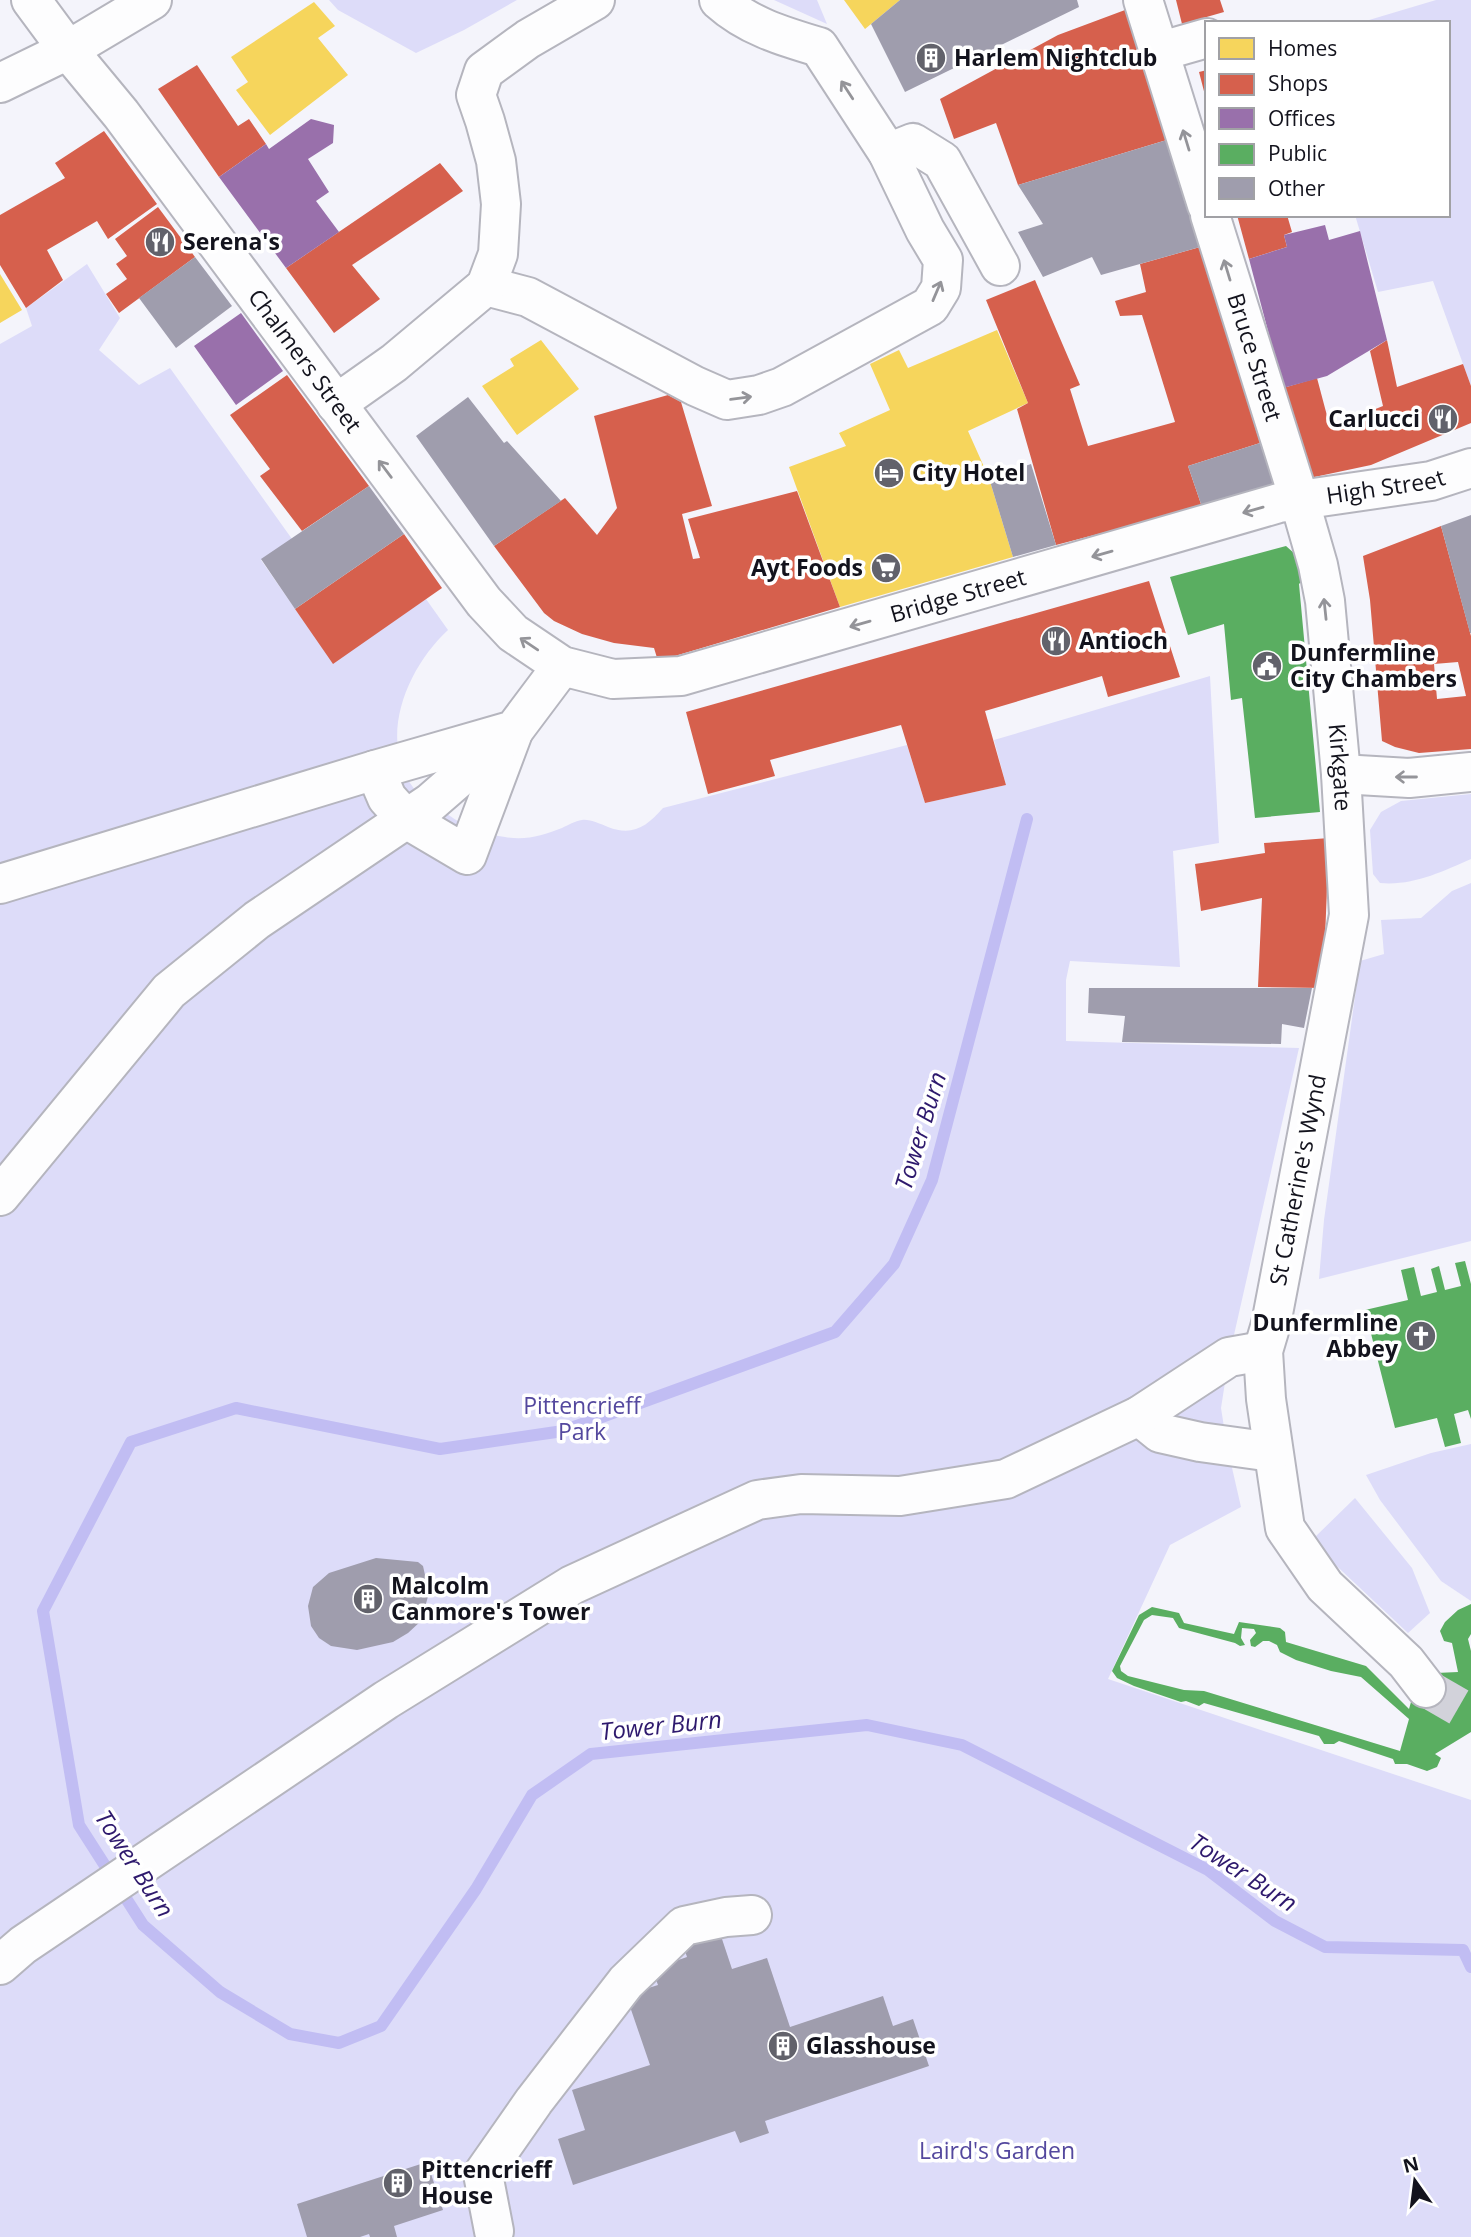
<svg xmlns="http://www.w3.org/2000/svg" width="1471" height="2237" viewBox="0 0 1471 2237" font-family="'Open Sans',sans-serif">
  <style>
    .green { fill: #dddcf9 }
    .homes { fill: #f6d55c }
    .shops { fill: #d6604d; fill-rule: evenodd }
    .offices { fill: #9970ab }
    .public { fill: #5aae61; fill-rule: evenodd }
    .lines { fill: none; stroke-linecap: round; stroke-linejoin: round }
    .stream { stroke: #c1bdf3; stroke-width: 12 }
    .building { fill: #9f9dad }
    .minor-tunnel { stroke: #d2d2da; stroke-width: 38; stroke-dasharray: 38 19; stroke-linecap: butt }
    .minor-casing { stroke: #b5b5be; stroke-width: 42 }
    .major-casing { stroke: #b5b5be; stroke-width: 42 }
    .minor { stroke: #fdfdfe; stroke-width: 38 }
    .major { stroke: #fdfdfe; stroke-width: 38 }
    .oneway { stroke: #949499 }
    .labels { text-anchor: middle; stroke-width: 7; stroke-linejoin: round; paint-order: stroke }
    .poi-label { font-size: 23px; font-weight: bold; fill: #13131d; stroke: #fff; text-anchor: start }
    .street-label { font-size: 23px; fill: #13131d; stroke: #fff }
    .park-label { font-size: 23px; fill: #54489e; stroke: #fff }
    .water-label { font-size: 24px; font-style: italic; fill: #2e196d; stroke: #fff }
  </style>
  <rect width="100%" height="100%" fill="#f4f4fb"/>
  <path class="green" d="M329,0H517L464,30L416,53L338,10Z
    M774,0H817L827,24Z
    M1436,0H1471V386L1433,281L1378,292L1355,215H1448V23H1359Z
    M87,264L120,318L99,350L139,385L170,368L292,539L261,560L333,663L426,599L448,630C409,666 379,733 410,783C418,796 434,806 447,814C465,827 483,834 505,837C526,841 543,835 562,828C568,825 575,821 582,820C590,819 600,824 608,827C633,837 647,826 663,808L907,745L925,803L1006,785L994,740L1210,676L1219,843L1173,851L1180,967L1070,961L1066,980V1041L1299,1048L1229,1357L1221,1408L1227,1446L1241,1507L1170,1545L1108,1679L1471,1800V2237H0V344L32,326L26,308Z
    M1471,794V859C1441,872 1413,886 1380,883L1373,874L1370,830L1381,812L1401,801Z
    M1471,883V1241L1319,1279L1324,1220L1360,961L1384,954L1381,920L1421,918L1452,891Z
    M1471,1444V1601L1441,1581L1380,1500L1366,1475L1431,1453Z
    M1355,1498L1412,1568L1430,1613L1408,1633L1326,1556L1314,1538Z"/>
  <path class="homes" d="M844,0H900L865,29Z
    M314,2L335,26L318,38L348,75L270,135L236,90L248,82L231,57Z
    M0,274L22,310L0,323Z
    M997,330L1028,403L968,431L989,478L1013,557L840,607L789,467L846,446L839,433L890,410L870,364L899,350L908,368Z
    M541,340L579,389L517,435L482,386L514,366L510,359Z"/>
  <path class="shops" d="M1176,0H1220L1224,12L1182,24Z
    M1125,10L1170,139L1018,185L996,123L954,139L940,99L1058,35Z
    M197,65L238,126L249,119L266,144L219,177L158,89Z
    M1207,70V98L1206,99L1199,72Z
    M104,131L157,204L108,239L97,221L47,250L63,280L26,308L0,265V215L65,178L55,163Z
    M440,163L463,191L352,265L380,299L334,333L286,268Z
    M158,207L195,257L119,313L106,294L127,279L116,264L127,256L115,239Z
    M1237,215H1287L1292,232L1284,235L1287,247L1249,259Z
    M1200,247L1260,443L1188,466L1202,507L1056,545L1017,409L1028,403L986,300L1035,280L1080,385L1070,389L1088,446L1175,422L1142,315L1120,316L1115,301L1146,292L1140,264Z
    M1387,340L1397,387L1463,364L1471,386V423L1371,465L1305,479L1283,388L1317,378L1330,427L1383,406L1370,351Z
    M287,375L369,486L302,531L260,476L270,469L230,415Z
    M668,395L681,402L712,506L682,514L693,559L700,558L688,519L797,491L840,607L658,661L654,648L614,643L582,634L554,621L544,613L494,546L565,498L597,535L617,508L594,416Z
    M1441,526L1471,636V749L1419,753L1395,747L1382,741L1370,600L1363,556ZM1458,662L1466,696L1437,699L1434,664Z
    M404,534L442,588L333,664L295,609Z
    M1149,581L1180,677L1108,697L1102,676L985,711L1006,785L925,803L901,725L770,760L775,776L708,794L686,712Z
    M1329,838L1323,988L1258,987L1262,898L1201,911L1195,864L1265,853L1264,843Z"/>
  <path class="offices" d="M311,119L334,125L333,143L308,159L329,192L316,201L339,232L286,268L219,177L266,144L269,149Z
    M1325,225L1329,240L1360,231L1387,340L1327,376L1283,388L1249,259L1287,247L1284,235Z
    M241,313L283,371L236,405L194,346Z"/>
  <path class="public" d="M1286,546L1295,554L1303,580L1299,584L1320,812L1255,818L1242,698L1231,700L1224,624L1188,635L1170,577Z
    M1465,1261L1471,1284V1419L1468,1410L1454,1414L1461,1443L1445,1447L1437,1418L1395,1428L1365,1310L1408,1300L1401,1270L1414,1267L1421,1296L1437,1292L1431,1269L1439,1266L1445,1290L1461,1286L1455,1263Z
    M1471,1604V1634L1468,1639L1471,1651V1732L1435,1754L1441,1758L1437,1767L1427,1771L1407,1764H1395L1393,1759L1339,1741L1334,1744H1324L1319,1736L1204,1703L1199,1706L1186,1701L1181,1702L1134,1686L1117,1678L1112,1671L1139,1615L1152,1607L1179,1613L1184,1623L1234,1634L1239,1622L1280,1628L1285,1632L1286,1642L1366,1666L1409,1709L1411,1702H1416L1436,1673L1458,1672L1452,1643L1444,1641L1440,1631L1445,1622L1458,1610ZM1152,1615L1173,1618L1179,1628L1235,1643L1240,1646L1245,1645L1241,1638L1242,1628L1254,1629L1256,1633L1250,1640L1251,1646L1255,1647L1263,1641H1269L1277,1645L1280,1652L1296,1660L1331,1671L1361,1677L1409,1719L1400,1751L1204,1691L1184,1690L1128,1676L1121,1671L1120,1666L1144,1620Z"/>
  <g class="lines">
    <path class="stream" d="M1027,819L932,1180L894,1264L835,1332L563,1431L440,1449L236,1408L131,1442L43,1611L79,1825L143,1925L220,1992L290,2034L339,2043L381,2026L476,1889L532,1795L591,1754L867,1725L962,1745L1208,1870L1275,1921L1325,1947L1463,1950L1471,1967"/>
  </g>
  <path class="building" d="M900,0H1077L1079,7L905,92L871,24Z
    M1170,139L1193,199L1200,247L1101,275L1092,257L1043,277L1018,232L1043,224L1018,185Z
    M195,257L232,306L176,348L139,298Z
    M468,397L504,443L507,441L561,501L494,546L416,436Z
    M1260,443L1274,485L1202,507L1188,466Z
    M1031,464L1056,545L1013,557L989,478Z
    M369,486L404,534L295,609L261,559Z
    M1471,515V633H1470L1441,526Z
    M1089,988H1312L1304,1028L1282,1024L1281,1044L1122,1042L1125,1016L1088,1013Z
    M376,1558L418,1562L423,1566L429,1593L421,1621L408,1633L393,1642L357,1650L331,1646L319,1638L311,1626L308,1606L313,1587L329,1573Z
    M720,1933L732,1969L767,1958L790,2027L883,1996L893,2026L913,2019L929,2066L765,2121L769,2133L740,2143L735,2131L573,2185L558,2139L585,2130L572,2090L650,2065L626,1995L658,1985L652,1969L687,1957L683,1945Z
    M427,2162L443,2210L394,2226L397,2237H370L369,2234L360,2237H307L297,2204Z"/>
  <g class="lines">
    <path class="minor-tunnel" d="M1426,1688L1471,1714"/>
    <g class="minor-casing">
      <g id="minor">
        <path id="s1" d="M31,0L68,50L121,114L484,602L513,633L562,666L613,679L681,676L1279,503L1431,481L1471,468"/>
        <path d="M1143,0L1207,205"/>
        <path d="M1158,52L1207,38"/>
        <path d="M888,153L913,143L942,161L1000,266"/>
        <path id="s2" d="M1210,215L1299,499L1318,565L1325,601L1341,774L1349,915L1271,1324L1263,1351L1266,1399L1285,1528L1325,1586L1406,1662L1426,1688"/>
        <path d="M486,286L528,297L695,386L727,400L759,395L782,387L930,306L941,288L943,260L925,230L888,153L819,47C782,36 748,26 719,0"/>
        <path d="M336,404L394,363L486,286L498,254L501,204L496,161L485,121L476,95L484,71L528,39L595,0"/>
        <path d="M375,770L387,798L406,819L467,855L512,735"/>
        <path d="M1341,774L1409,778L1471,772"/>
        <path d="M0,884L375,770L514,730L562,666"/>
        <path d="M0,1196L169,991L257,920L430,803L514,730"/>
        <path d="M1139,1416L1160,1433L1200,1442L1272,1452"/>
        <path d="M0,1965L23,1945L386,1700L572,1585L757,1500L801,1494L900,1496L1006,1479L1139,1416L1229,1357L1263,1351"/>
        <path d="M494,2231L483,2174L534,2101L626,1982L684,1926L726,1917L752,1915"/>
      </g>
    </g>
    <g class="major-casing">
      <path id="major" d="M0,83L68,50L152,0"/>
    </g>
    <use href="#minor" class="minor"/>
    <use href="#major" class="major"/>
  </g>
  <defs><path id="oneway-shaft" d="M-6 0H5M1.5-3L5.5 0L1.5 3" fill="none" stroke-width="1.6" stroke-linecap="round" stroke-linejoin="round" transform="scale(1.75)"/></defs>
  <g class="oneway">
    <use href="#oneway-shaft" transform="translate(847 90) rotate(-123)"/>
    <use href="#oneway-shaft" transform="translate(1186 140) rotate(-107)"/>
    <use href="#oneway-shaft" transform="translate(1227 270) rotate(-107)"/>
    <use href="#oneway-shaft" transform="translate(937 291) rotate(-67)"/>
    <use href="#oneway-shaft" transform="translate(741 398) rotate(-8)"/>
    <use href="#oneway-shaft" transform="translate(385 469) rotate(-127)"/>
    <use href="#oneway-shaft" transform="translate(1253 510) rotate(164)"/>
    <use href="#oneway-shaft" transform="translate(1102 554) rotate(164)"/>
    <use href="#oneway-shaft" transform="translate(1325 609) rotate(-96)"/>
    <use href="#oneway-shaft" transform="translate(860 624) rotate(164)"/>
    <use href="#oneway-shaft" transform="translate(529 644) rotate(-146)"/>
    <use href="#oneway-shaft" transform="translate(1406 777) rotate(180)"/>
  </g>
  <defs>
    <g id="building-disc" transform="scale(1.575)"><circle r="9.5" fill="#62626b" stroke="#fff"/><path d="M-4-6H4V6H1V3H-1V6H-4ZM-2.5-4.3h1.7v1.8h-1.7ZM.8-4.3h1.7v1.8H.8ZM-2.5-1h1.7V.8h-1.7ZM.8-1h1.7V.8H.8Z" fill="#fff"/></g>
    <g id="restaurant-disc" transform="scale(1.575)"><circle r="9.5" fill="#62626b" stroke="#fff"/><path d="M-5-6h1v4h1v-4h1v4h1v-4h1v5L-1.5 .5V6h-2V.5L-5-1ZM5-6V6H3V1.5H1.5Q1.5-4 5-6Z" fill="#fff"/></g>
    <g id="hotel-disc" transform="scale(1.575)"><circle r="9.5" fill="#62626b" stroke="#fff"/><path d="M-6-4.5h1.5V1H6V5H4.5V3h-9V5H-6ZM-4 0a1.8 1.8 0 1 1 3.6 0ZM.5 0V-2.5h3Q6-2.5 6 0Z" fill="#fff"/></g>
    <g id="supermarket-disc" transform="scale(1.575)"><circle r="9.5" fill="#62626b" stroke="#fff"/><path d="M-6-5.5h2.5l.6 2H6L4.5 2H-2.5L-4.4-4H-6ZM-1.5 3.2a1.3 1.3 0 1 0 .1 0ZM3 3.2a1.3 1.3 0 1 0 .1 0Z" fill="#fff"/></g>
    <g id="civic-disc" transform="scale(1.575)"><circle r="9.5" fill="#62626b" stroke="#fff"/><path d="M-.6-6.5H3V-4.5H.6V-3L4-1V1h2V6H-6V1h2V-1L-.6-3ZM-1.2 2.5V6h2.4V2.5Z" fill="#fff"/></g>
    <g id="church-disc" transform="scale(1.575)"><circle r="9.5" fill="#62626b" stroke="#fff"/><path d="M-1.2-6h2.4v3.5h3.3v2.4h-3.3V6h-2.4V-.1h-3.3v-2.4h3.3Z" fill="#fff"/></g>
  </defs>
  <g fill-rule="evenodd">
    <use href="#building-disc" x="931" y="58"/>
    <use href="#restaurant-disc" x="160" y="242"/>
    <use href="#restaurant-disc" x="1443" y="419"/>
    <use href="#hotel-disc" x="889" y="473"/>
    <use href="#supermarket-disc" x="886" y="568"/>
    <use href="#restaurant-disc" x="1056" y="641"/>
    <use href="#civic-disc" x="1267" y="666"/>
    <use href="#church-disc" x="1421" y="1336"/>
    <use href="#building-disc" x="368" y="1599"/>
    <use href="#building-disc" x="783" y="2046"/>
    <use href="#building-disc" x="398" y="2183"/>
  </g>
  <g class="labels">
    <g class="poi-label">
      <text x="954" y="66">Harlem Nightclub</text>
      <text x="183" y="250">Serena's</text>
      <text x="1420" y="427" text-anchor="end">Carlucci</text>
      <text x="912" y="481">City Hotel</text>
      <text x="863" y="576" text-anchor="end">Ayt Foods</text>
      <text x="1079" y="649">Antioch</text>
      <text x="1290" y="661">Dunfermline<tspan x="1290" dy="26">City Chambers</tspan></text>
      <text x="1398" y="1331" text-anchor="end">Dunfermline<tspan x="1398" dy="26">Abbey</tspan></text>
      <text x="391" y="1594">Malcolm<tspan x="391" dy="26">Canmore's Tower</tspan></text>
      <text x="806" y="2054">Glasshouse</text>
      <text x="421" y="2178">Pittencrieff<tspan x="421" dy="26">House</tspan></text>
    </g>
    <g class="street-label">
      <text dy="8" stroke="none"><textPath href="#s2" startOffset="149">Bruce Street</textPath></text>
      <text dy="8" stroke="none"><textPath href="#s1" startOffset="453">Chalmers Street</textPath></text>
      <text dy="8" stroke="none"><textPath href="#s1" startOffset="1706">High Street</textPath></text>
      <text dy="8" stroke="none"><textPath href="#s1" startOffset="1264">Bridge Street</textPath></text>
      <text dy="8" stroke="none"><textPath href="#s2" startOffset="570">Kirkgate</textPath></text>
      <text transform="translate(1298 1180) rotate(-79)" y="8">St Catherine's Wynd</text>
    </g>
    <g class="park-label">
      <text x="582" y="1414">Pittencrieff<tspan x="582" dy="26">Park</tspan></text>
      <text x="997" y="2159">Laird's Garden</text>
    </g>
    <g class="water-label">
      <text transform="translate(921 1131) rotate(-73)" y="8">Tower Burn</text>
      <text transform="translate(661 1726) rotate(-6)" y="8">Tower Burn</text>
      <text transform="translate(134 1864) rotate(57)" y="8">Tower Burn</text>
      <text transform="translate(1243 1873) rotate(33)" y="8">Tower Burn</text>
    </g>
  </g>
  <rect x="1205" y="21" width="245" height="196" fill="#ffffff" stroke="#a1a1a5" stroke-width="2"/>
  <rect x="1219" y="38" width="35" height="21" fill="#f6d55c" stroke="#a1a1a5" stroke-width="2"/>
  <text x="1268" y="56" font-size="21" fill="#13131d">Homes</text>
  <rect x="1219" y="74" width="35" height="21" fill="#d6604d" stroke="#a1a1a5" stroke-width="2"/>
  <text x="1268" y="91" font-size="21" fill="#13131d">Shops</text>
  <rect x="1219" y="108" width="35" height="21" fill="#9970ab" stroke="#a1a1a5" stroke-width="2"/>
  <text x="1268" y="126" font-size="21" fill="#13131d">Offices</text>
  <rect x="1219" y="144" width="35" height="21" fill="#5aae61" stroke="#a1a1a5" stroke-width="2"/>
  <text x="1268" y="161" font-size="21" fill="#13131d">Public</text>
  <rect x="1219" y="178" width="35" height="21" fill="#9f9dad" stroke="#a1a1a5" stroke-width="2"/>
  <text x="1268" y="196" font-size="21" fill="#13131d">Other</text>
  <g transform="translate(1415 2181) rotate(346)" stroke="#ffffff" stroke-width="5" paint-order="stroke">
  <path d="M0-5L12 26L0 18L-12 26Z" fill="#13131d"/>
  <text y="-10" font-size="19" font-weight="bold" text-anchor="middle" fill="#13131d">N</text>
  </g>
</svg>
